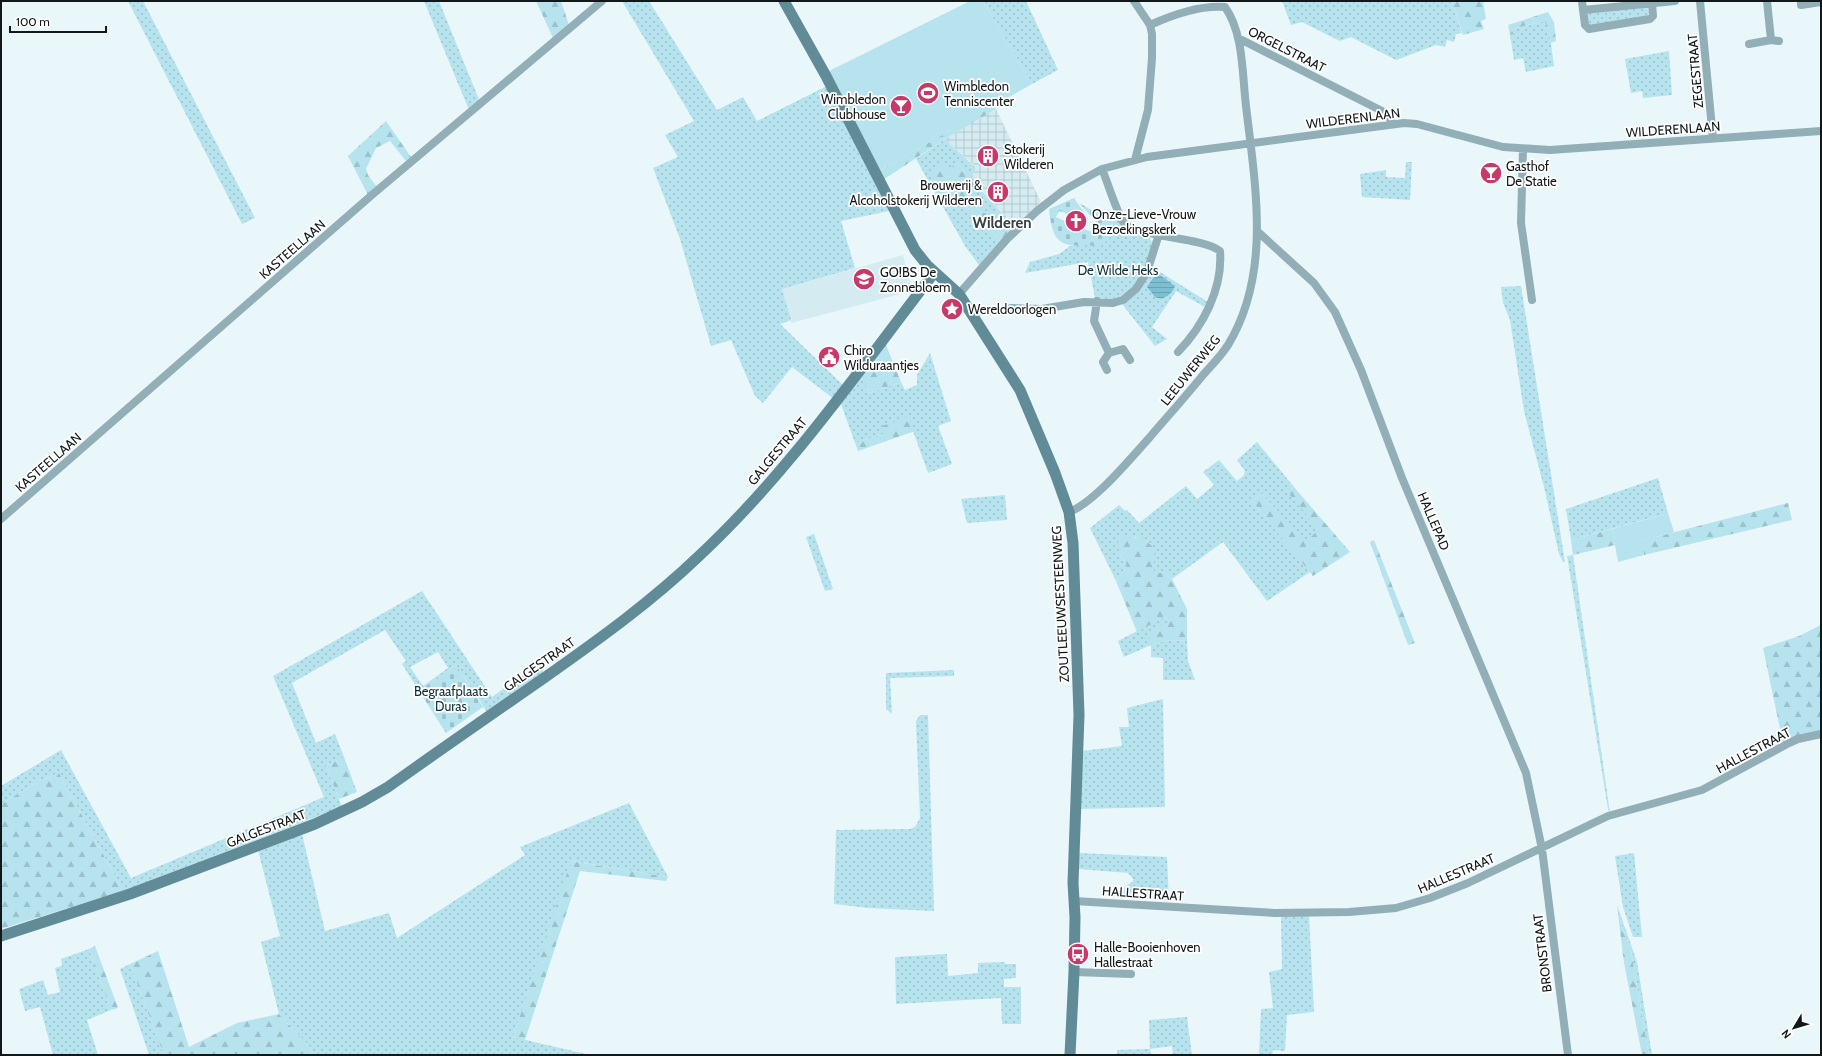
<svg xmlns="http://www.w3.org/2000/svg" width="1822" height="1056" viewBox="0 0 1822 1056" font-family="Cabin,sans-serif">
  <style>
    .built { fill: #d4ebf1 }
    .industrial { fill: url(#industrial-grid) }
    .grass { fill: url(#grass-dots); fill-rule: evenodd }
    .forest { fill: url(#forest-firs) }
    .cemetery { fill: url(#cemetery-stones) }
    .garden { fill: #b6e3ee }
    .water { fill: url(#water-rules) }
    .lines { fill: none; stroke-linecap: round; stroke-linejoin: round }
    .street { stroke: #92aeb6; stroke-width: 8 }
    .secondary { stroke: #618c97; stroke-width: 11 }
    .labels { text-anchor: middle; stroke-width: 3.5; stroke-linejoin: round; paint-order: stroke }
    .street-label { font-size: 13px; fill: #121718; stroke: #fff }
    .poi-label { font-size: 13px; fill: #121718; stroke: #fff; text-anchor: start }
    .park-label { font-size: 13px; fill: #0e3038; stroke: #fff }
    .quarter-label { font-size: 15px; font-weight: bold; fill: #374245; stroke: #fff }
  </style>
  <defs>
    <pattern id="industrial-grid" width="8" height="8" patternUnits="userSpaceOnUse"><rect width="8" height="8" fill="#d4ebf1"/><path d="M0 4h8M4 0v8" fill="none" stroke="#b5c9ce"/></pattern>
    <pattern id="grass-dots" width="8" height="8" patternUnits="userSpaceOnUse"><rect width="8" height="8" fill="#b6e3ee"/><path d="M2 2h.1M6 6h.1" fill="none" stroke="#9bc2cb" stroke-width="1.8" stroke-linecap="round"/></pattern>
    <pattern id="forest-firs" width="22" height="20" patternUnits="userSpaceOnUse"><rect width="22" height="20" fill="#b6e3ee"/><path d="M5 1l3.5 6h-7zM16 11l3.5 6h-7z" fill="#9bc2cb"/></pattern>
    <pattern id="cemetery-stones" width="16" height="16" patternUnits="userSpaceOnUse"><rect width="16" height="16" fill="#b6e3ee"/><path d="M2 7V4a2 2 0 0 1 4 0v3zM10 15v-3a2 2 0 0 1 4 0v3z" fill="#9bc2cb"/></pattern>
    <pattern id="water-rules" width="6" height="5" patternUnits="userSpaceOnUse"><rect width="6" height="5" fill="#7bc0d1"/><path d="M0 2.5h6" fill="none" stroke="#69a4b3"/></pattern>
  </defs>
  <rect width="100%" height="100%" fill="#e9f7fb"/>
  <path class="built" d="M903,255L912,291L791,323L782,289Z"/>
  <path class="industrial" d="M996,109L1041,202L1015,226L970,178L976,167L945,139Z"/>
  <path class="grass" d="M128,1H143L255,218L242,224Z
    M424,1H439L480,102L469,110Z
    M622,1H649L717,110L743,97L757,121L827,86L889,211L841,221L855,268L782,289L791,320L780,324L844,386L834,399L792,367L763,403L755,396L731,340L711,346L680,239L653,168L678,157L665,135L694,121Z
    M983,1H1026L1058,70L1032,84Z
    M1282,1H1452L1462,33L1456,34L1454,42L1447,40L1445,47L1436,45L1396,60L1351,37L1340,41L1302,22L1291,25Z
    M1647,7L1649,13L1647,16L1588,26L1586,14L1589,12Z
    M1544,21L1549,29L1554,66L1526,72L1523,58L1514,60L1510,35L1516,33V28Z
    M1669,51L1672,95L1643,98L1642,91L1631,93L1625,59Z
    M945,139L976,168L970,178L957,163L952,203L958,198L1000,241L979,265L965,246L916,159Z
    M1406,162H1412L1410,200L1362,197L1360,174L1386,170V177L1405,178Z
    M978,187L1002,213H982L967,198Z
    M1113,213H1117L1149,237L1152,242C1151,260 1134,297 1114,300C1108,301 1101,299 1095,298L1088,262L1025,273L1030,262L1059,254L1070,246L1112,236Z
    M1152,267L1208,302L1205,307L1176,291L1152,327L1167,339L1155,346L1122,304Z
    M1521,286L1565,562H1563L1559,554L1545,491L1524,411L1510,320L1503,303L1501,287Z
    M930,353L951,421L938,426L952,464L928,473L908,417L884,434L855,443L841,404L861,377L869,393L901,382L905,390L917,385V375Z
    M1257,442L1294,487L1287,492L1320,529L1306,543L1262,494L1252,501L1310,572L1267,601L1223,542L1172,579L1166,573L1154,572C1152,555 1159,540 1135,537L1119,552L1127,566L1116,581L1090,528L1119,505L1125,511L1127,510L1139,523L1186,486L1197,499L1214,485L1203,472L1219,460L1237,481L1244,475L1245,471L1237,460Z
    M1658,478L1668,513L1571,540L1566,509Z
    M1005,495L1007,520L967,523L961,499Z
    M814,534L833,589L825,591L806,537Z
    M1573,555L1610,813L1608,809L1571,580L1567,556Z
    M422,591L492,697L538,663L544,673L487,712L456,665L419,691L402,664L406,661L385,630L292,683L316,743L335,734L344,757L326,766L342,807L123,891L59,773L39,781L1,804V786L61,750L131,878L324,797L273,676ZM438,652L448,668L423,686L410,667Z
    M1166,616L1169,622L1152,644L1171,640L1187,641L1188,661L1195,680H1163V658L1151,657V645L1124,657L1118,641Z
    M954,670V676L890,678L892,714L886,709V673Z
    M1163,699L1165,807L1080,809L1082,751L1122,746L1119,727H1129L1127,708Z
    M920,715H928L934,911L868,908L834,904L836,830L910,829L915,827L920,818L916,721Z
    M629,803L668,877L572,861L513,1037L586,1054L585,1055H312L310,1047L279,1014L261,942L280,936L258,850L302,834L325,931L389,913L397,938L525,855L520,847Z
    M1079,853L1167,857L1169,900L1123,897L1124,888L1134,880L1128,873L1079,869Z
    M1634,853L1642,937H1633L1623,907L1615,856Z
    M1617,905L1637,962L1652,1055H1649L1631,951L1618,914Z
    M1283,915H1309L1314,1012L1287,1015L1285,1051L1273,1050L1272,1055H1259L1261,1009L1273,1008L1269,972L1282,969L1281,918Z
    M89,949L111,1010L87,1020L98,1055H53L40,1007L25,1011L19,989L43,980L48,995L60,992L55,968L62,966L61,959Z
    M947,954L948,976L978,973V963L1005,962V964H1016V978L1004,979V987H1021V1024H1002L1001,998L896,1004L895,957Z
    M130,964L164,1055H149L120,969Z
    M1187,1017L1192,1055H1173L1172,1046L1150,1049L1151,1055H1117V1050L1150,1049L1149,1020Z"/>
  <path class="forest" d="M536,1H561L569,25L553,38Z
    M1452,1H1483L1486,19L1481,21L1484,29L1463,35Z
    M1548,12L1554,22L1556,41L1551,43L1549,29L1544,21L1516,28L1517,33L1510,35L1508,25Z
    M994,105L996,109L945,139L883,180L879,171Z
    M386,121L411,157L406,161L390,141L376,148L366,169L368,175L377,187L368,195L348,156Z
    M942,162L949,169L957,163L978,187L967,198L982,213H1002L1015,226L1000,241L958,198L951,203L930,172Z
    M886,345L901,382L869,393L861,377Z
    M908,417L915,431L858,451L855,443L884,434L882,426Z
    M1294,487L1350,552L1313,576L1252,501L1262,494L1306,542L1319,529L1287,492Z
    M1788,503L1792,520L1644,555L1640,541Z
    M1612,529L1615,545L1573,555L1571,540Z
    M1121,537L1144,538L1154,548V572L1166,573L1172,579L1187,609V641L1171,640L1152,644L1147,632L1169,622L1166,616L1137,632L1116,581L1127,566L1119,552L1118,541Z
    M1374,540L1415,643L1408,645L1370,542Z
    M1821,625V731L1783,743L1763,648L1799,636Z
    M344,757L357,792L339,799L326,766Z
    M59,773L123,891L1,929V804L39,781Z
    M571,861L668,877L666,881L580,871L525,1040L513,1037Z
    M1618,914L1631,951L1649,1055H1642L1624,963Z
    M95,946L118,1008L111,1010L89,949Z
    M158,951L189,1047L237,1023L279,1014L310,1047L312,1055H164L130,964Z"/>
  <path class="cemetery" d="M1074,198L1088,218V220L1059,211L1056,217L1067,222V223L1092,232L1096,222L1079,203L1093,211L1113,213L1112,236L1101,246C1065,245 1053,251 1049,209Z
    M456,665L483,707L446,733L419,691Z"/>
  <path class="garden" d="M970,1H983L1032,84L879,171L829,71Z
    M1668,513L1674,532L1641,541L1644,555L1618,562L1612,529Z"/>
  <path class="water" d="M1160,275L1175,286C1172,294 1164,301 1155,297L1147,287L1153,278Z"/>
  <g class="lines">
    <path class="street" d="M1134,1L1150,25L1152,34V58L1148,110L1135,160
      M1582,1L1583,10L1675,1
      M1700,1L1713,139
      M1767,1L1771,40
      M1801,1V5L1821,2
      M1583,10L1585,25L1589,29L1650,19L1653,16L1652,3
      M1238,38L1386,113L1393,124
      M1749,44L1771,40L1779,41
      M1523,149L1521,223L1532,300
      M1102,169C1108,183 1116,211 1124,223C1136,237 1203,237 1220,251C1223,289 1203,326 1178,352
      M1257,231L1314,283L1335,312L1361,370L1402,478L1526,773L1542,849L1568,1055
      M959,294L1007,239L1037,211L1064,190L1102,169L1147,157L1404,123L1417,124L1503,147L1550,150L1821,131
      M1097,301L1094,321L1109,353
      M1011,308L1042,309L1084,302L1113,303L1123,300L1136,289L1147,272L1159,234
      M1107,370L1103,362L1109,353L1123,349L1130,360
      M1069,512C1094,503 1131,458 1150,437C1168,416 1186,396 1203,375C1212,365 1221,356 1228,345C1272,273 1255,184 1246,106C1242,74 1244,34 1225,7C1201,5 1172,15 1150,25
      M1,519L373,194L602,1
      M1074,901L1275,913L1349,912L1396,908L1430,898L1468,883L1608,816L1702,790L1789,743L1798,739L1821,734
      M1074,972L1131,974"/>
    <path class="secondary" d="M784,1L826,76L915,250L927,265L959,294L1020,390L1055,473L1069,512L1073,543L1079,715L1073,883L1075,917L1074,972L1070,1055
      M1,936L130,894L315,824L362,802L388,787C440,750 492,714 544,678C598,640 651,602 699,556C789,472 859,370 934,273"/>
  </g>
  <defs>
    <g id="stadium-disc" transform="scale(1.15)"><circle r="9.5" fill="#c63968" stroke="#fff"/><path d="M0-5a6.5 5 0 1 0 0 10a6.5 5 0 1 0 0-10ZM-3.5-1.8h7v3.6h-7Z" fill="#fff"/></g>
    <g id="bar-disc" transform="scale(1.15)"><circle r="9.5" fill="#c63968" stroke="#fff"/><path d="M-6-5H6L.8 .8V4.5H3.5V6h-7V4.5H-.8V.8Z" fill="#fff"/></g>
    <g id="building-disc" transform="scale(1.15)"><circle r="9.5" fill="#c63968" stroke="#fff"/><path d="M-4-6H4V6H1V3H-1V6H-4ZM-2.5-4.3h1.7v1.8h-1.7ZM.8-4.3h1.7v1.8H.8ZM-2.5-1h1.7V.8h-1.7ZM.8-1h1.7V.8H.8Z" fill="#fff"/></g>
    <g id="church-disc" transform="scale(1.15)"><circle r="9.5" fill="#c63968" stroke="#fff"/><path d="M-1.2-6h2.4v3.5h3.3v2.4h-3.3V6h-2.4V-.1h-3.3v-2.4h3.3Z" fill="#fff"/></g>
    <g id="school-disc" transform="scale(1.15)"><circle r="9.5" fill="#c63968" stroke="#fff"/><path d="M0-5L7-2L0 1L-7-2ZM-4 1L0 2.5L4 1V4Q0 6-4 4Z" fill="#fff"/></g>
    <g id="sight-disc" transform="scale(1.15)"><circle r="9.5" fill="#c63968" stroke="#fff"/><path d="M0-6L1.8-2.2L6-1.7L2.9 1.2L3.7 5.4L0 3.3L-3.7 5.4L-2.9 1.2L-6-1.7L-1.8-2.2Z" fill="#fff"/></g>
    <g id="civic-disc" transform="scale(1.15)"><circle r="9.5" fill="#c63968" stroke="#fff"/><path d="M-.6-6.5H3V-4.5H.6V-3L4-1V1h2V6H-6V1h2V-1L-.6-3ZM-1.2 2.5V6h2.4V2.5Z" fill="#fff"/></g>
    <g id="bus-disc" transform="scale(1.15)"><circle r="9.5" fill="#c63968" stroke="#fff"/><path d="M-5-6H5V4H4V6H2V4H-2V6H-4V4H-5ZM-3.5-4V0h7V-4ZM-3.5 1.2v1.5H-2V1.2ZM2 1.2v1.5H3.5V1.2Z" fill="#fff"/></g>
  </defs>
  <g fill-rule="evenodd">
    <use href="#stadium-disc" x="928" y="93"/>
    <use href="#bar-disc" x="901" y="106"/>
    <use href="#building-disc" x="988" y="156"/>
    <use href="#bar-disc" x="1491" y="173"/>
    <use href="#building-disc" x="998" y="192"/>
    <use href="#church-disc" x="1076" y="221"/>
    <use href="#school-disc" x="864" y="279"/>
    <use href="#sight-disc" x="952" y="309"/>
    <use href="#civic-disc" x="829" y="357"/>
    <use href="#bus-disc" x="1078" y="954"/>
  </g>
  <g class="labels">
    <g class="street-label">
      <text transform="translate(1287 49) rotate(27)" y="5">ORGELSTRAAT</text>
      <text transform="translate(1695 71) rotate(-95)" y="5">ZEGESTRAAT</text>
      <text transform="translate(1353 118) rotate(-7)" y="5">WILDERENLAAN</text>
      <text transform="translate(1673 129) rotate(-4)" y="5">WILDERENLAAN</text>
      <text transform="translate(292 249) rotate(-41)" y="5">KASTEELLAAN</text>
      <text transform="translate(1190 370) rotate(-51)" y="5">LEEUWERWEG</text>
      <text transform="translate(777 451) rotate(-50)" y="5">GALGESTRAAT</text>
      <text transform="translate(48 462) rotate(-41)" y="5">KASTEELLAAN</text>
      <text transform="translate(1434 521) rotate(67)" y="5">HALLEPAD</text>
      <text transform="translate(1060 604) rotate(-93)" y="5">ZOUTLEEUWSESTEENWEG</text>
      <text transform="translate(539 664) rotate(-35)" y="5">GALGESTRAAT</text>
      <text transform="translate(1753 750) rotate(-28)" y="5">HALLESTRAAT</text>
      <text transform="translate(266 828) rotate(-21)" y="5">GALGESTRAAT</text>
      <text transform="translate(1456 873) rotate(-23)" y="5">HALLESTRAAT</text>
      <text transform="translate(1143 893) rotate(4)" y="5">HALLESTRAAT</text>
      <text transform="translate(1542 953) rotate(-97)" y="5">BRONSTRAAT</text>
    </g>
    <g class="poi-label">
      <text x="944" y="91">Wimbledon<tspan x="944" dy="15">Tenniscenter</tspan></text>
      <text x="886" y="104" text-anchor="end">Wimbledon<tspan x="886" dy="15">Clubhouse</tspan></text>
      <text x="1004" y="154">Stokerij<tspan x="1004" dy="15">Wilderen</tspan></text>
      <text x="1506" y="171">Gasthof<tspan x="1506" dy="15">De Statie</tspan></text>
      <text x="982" y="190" text-anchor="end">Brouwerij &amp;<tspan x="982" dy="15">Alcoholstokerij Wilderen</tspan></text>
      <text x="1092" y="219">Onze-Lieve-Vrouw<tspan x="1092" dy="15">Bezoekingskerk</tspan></text>
      <text x="880" y="277">GO!BS De<tspan x="880" dy="15">Zonnebloem</tspan></text>
      <text x="968" y="314">Wereldoorlogen</text>
      <text x="844" y="355">Chiro<tspan x="844" dy="15">Wilduraantjes</tspan></text>
      <text x="1094" y="952">Halle-Booienhoven<tspan x="1094" dy="15">Hallestraat</tspan></text>
    </g>
    <g class="park-label">
      <text x="1118" y="275">De Wilde Heks</text>
      <text x="451" y="696">Begraafplaats<tspan x="451" dy="15">Duras</tspan></text>
    </g>
    <g class="quarter-label">
      <text x="1002" y="228">Wilderen</text>
    </g>
  </g>
  <rect width="1822" height="1056" fill="none" stroke="#121718" stroke-width="4"/>
  <g transform="translate(1794 1028) rotate(232)" stroke="#ffffff" stroke-width="3" paint-order="stroke">
  <path d="M0-3L7 15L0 10L-7 15Z" fill="#121718"/>
  <text y="-6" font-size="11" font-weight="bold" text-anchor="middle" fill="#121718">N</text>
  </g>
  <path d="M10 26v6h96v-6" fill="none" stroke="#121718" stroke-width="2"/>
  <text x="16" y="26" font-size="12" fill="#121718" stroke="#ffffff" stroke-width="3" paint-order="stroke">100 m</text>
</svg>
